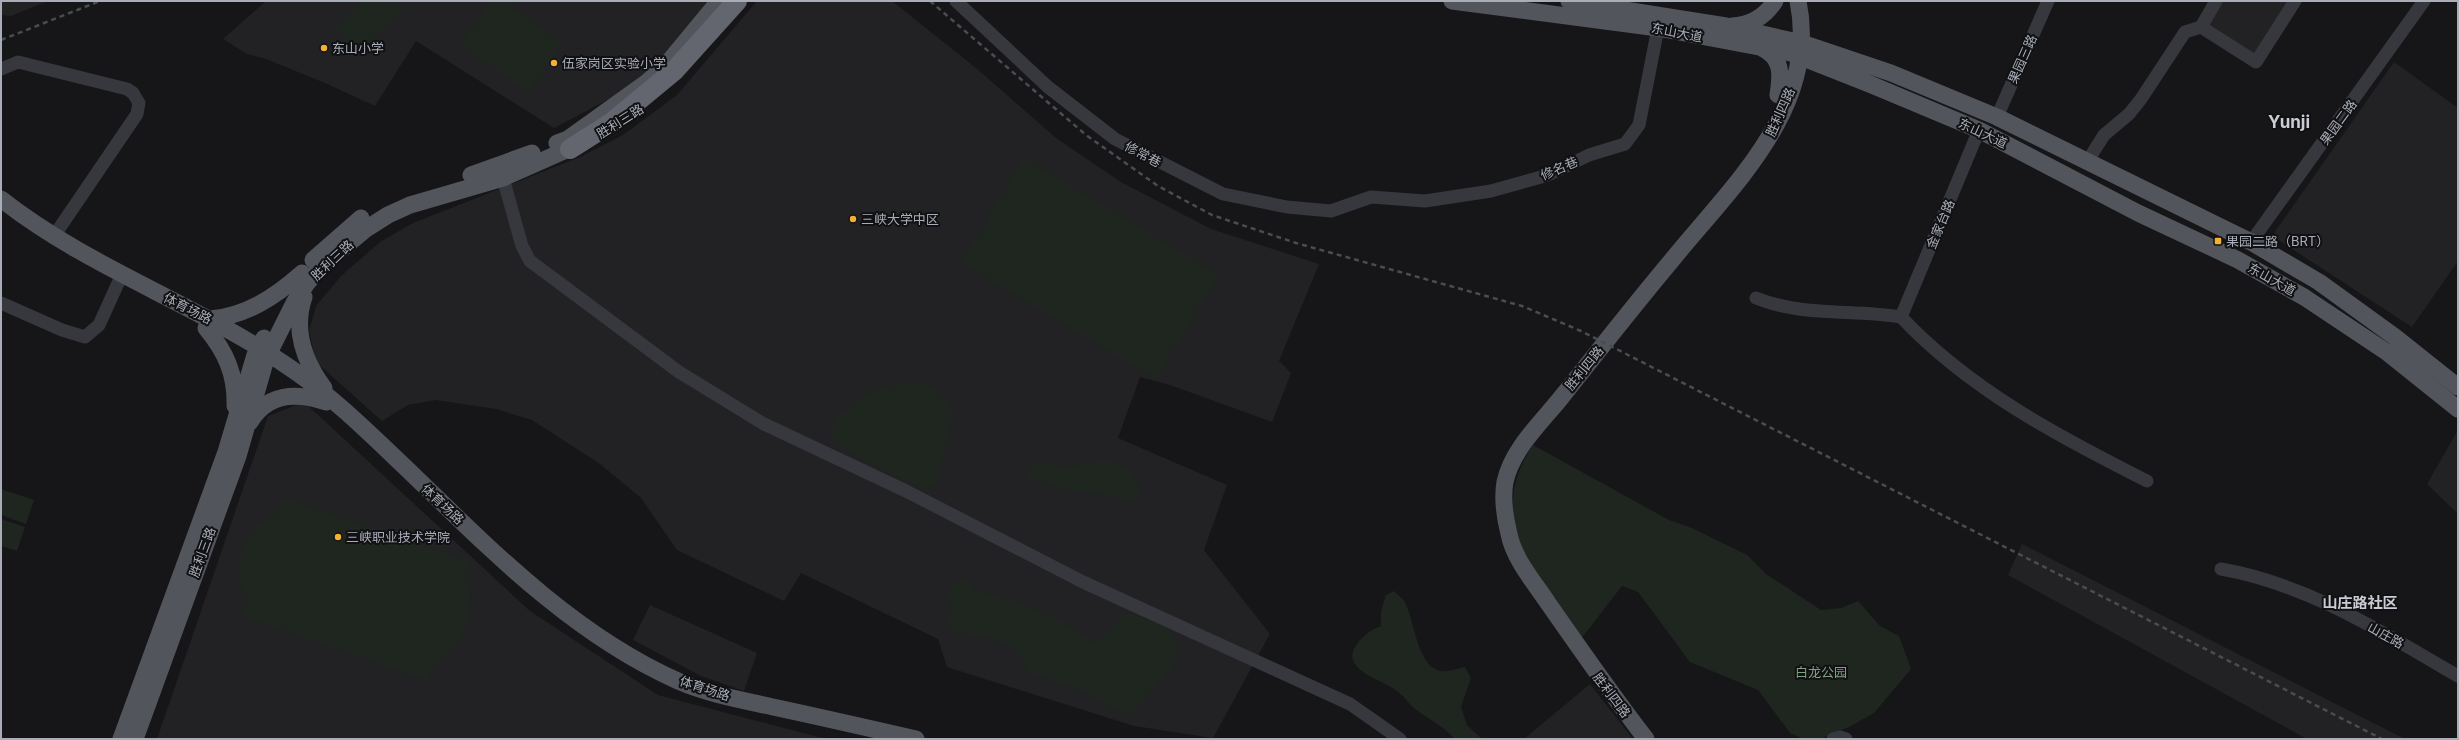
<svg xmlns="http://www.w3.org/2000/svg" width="2459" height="740" viewBox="0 0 2459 740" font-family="Inter,'Noto Sans SC',sans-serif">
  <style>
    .built { fill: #222225 }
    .green { fill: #1e261f }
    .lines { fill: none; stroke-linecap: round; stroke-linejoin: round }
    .minor { stroke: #37383d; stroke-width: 13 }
    .major { stroke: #53555c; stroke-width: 17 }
    .highway { stroke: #63666e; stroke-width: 20 }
    .rail { stroke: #4a4c52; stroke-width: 2.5; stroke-dasharray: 5 4; stroke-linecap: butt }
    .poi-dot { fill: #f2b134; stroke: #111113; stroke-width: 1.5 }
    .labels { text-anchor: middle; stroke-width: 4; stroke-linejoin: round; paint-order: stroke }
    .street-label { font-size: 13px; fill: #a8adb8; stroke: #111113 }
    .poi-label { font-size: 13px; fill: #a8adb8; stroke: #111113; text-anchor: start }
    .park-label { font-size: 13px; fill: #7fa381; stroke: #111113 }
    .quarter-label { font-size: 15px; font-weight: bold; fill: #c9ccd4; stroke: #111113 }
    .district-label { font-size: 17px; font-weight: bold; fill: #c9ccd4; stroke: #111113 }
  </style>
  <rect width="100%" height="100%" fill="#161618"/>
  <path class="built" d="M1,1H48L11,16L1,15Z
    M266,1H714L671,50L642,76L619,94L554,128L416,41L375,106L325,83L266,59L247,54L223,39Z
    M757,1H892L976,68L1056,138L1121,182L1211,229L1319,264L1279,361L1291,373L1272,422L1170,385L1140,377L1118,438L1227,485L1204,550L1270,634L1213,738L1134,726L947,667L938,639L801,573L784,601L677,550L641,498L600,464L532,420L496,409L436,400L408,405L382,421L316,362L309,331L316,306L341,276L380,242L413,223L580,157L623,135L677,95Z
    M2218,1H2291L2256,58L2203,27Z
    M2394,62L2458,108V261L2412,327L2272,236Z
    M304,402L530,611L658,695L826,739H157L268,416Z
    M2458,430V514L2427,484Z
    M2022,544L2332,702L2405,739H2307L2008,575Z
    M650,605L757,653L744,691L701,676L633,640Z
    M1590,684L1633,739H1524Z"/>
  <path class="green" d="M362,1H393L403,11L358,53L334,27Z
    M492,1H504L563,43L528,92L461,45Z
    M1024,158L1219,275L1156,379L961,263Z
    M908,383C937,385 940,388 953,414L937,482L927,489C908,481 837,453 832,436C828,425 839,415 847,409C870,391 878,385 908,383Z
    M1533,445L1669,520L1692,528L1747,555L1766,574L1821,610L1841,608L1858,601L1880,626L1899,636L1911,669L1874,713L1849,727L1820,739H1804L1790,733L1758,690L1690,662L1638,592L1622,586L1581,639C1539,578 1482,520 1533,445Z
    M1041,461C1053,464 1063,467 1075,466C1083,466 1091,462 1099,461C1122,457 1133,474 1141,493L1139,498L1133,502L1095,493L1060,489L1046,482L1028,479L1027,469L1033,462Z
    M1,489L34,500L26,524L1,515Z
    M282,498L469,561L464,577L470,591L471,607L466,625L459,640L449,654L433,666L428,681L243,617L249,600L240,585L238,566L242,548L259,523L276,513Z
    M1,519L25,527L17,551L1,546Z
    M965,578L978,592L1000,596L1058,619L1094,643C1107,635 1114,621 1127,612L1163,625L1173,634L1178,646L1176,663L1134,713L1120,712L1084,692L1030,673C1024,667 1023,661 1018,655C1003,636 976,635 954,633L948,622L953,610L945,601L952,587Z
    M1394,591C1397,594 1402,598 1405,602C1414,620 1417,660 1435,669C1444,674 1456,669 1465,667L1471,678L1461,707L1467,725L1482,739H1455C1444,727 1432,721 1419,712C1409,705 1404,695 1394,689C1383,680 1338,670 1357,644C1364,635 1370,630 1381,626V611L1386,595Z"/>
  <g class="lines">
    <path class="minor" d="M956,1L1048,87L1115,139L1223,194L1287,207L1331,211L1371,197L1425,201L1491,191L1548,175L1589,155L1625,144L1639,125L1658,28
      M2201,27L2216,1
      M1,69L18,62L127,89L133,93L139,103L137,114L54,236
      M1997,117L2048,1
      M2087,162L2104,135L2129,114L2141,99L2185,32L2201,27L2256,62L2295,1
      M503,178L522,246L530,261L679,372L764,424L906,491L1083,582L1350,704L1400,739
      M2251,242L2424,1
      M1756,298C1803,317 1852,309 1901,317C1970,390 2058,436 2147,481
      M1,303L62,330L85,337L99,325L119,281
      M1901,317L1979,130
      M2221,569C2308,584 2383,633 2458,676
      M1833,739L1840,737L1846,739"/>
    <path class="major" d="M1452,1L1658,28L1791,53L1872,85L1979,130L2138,213L2238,260L2304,297L2388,353L2458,409
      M1569,1L1726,26L1802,43L1891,73L1997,117L2251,242L2319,282L2395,337L2458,387
      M1732,26C1750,25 1765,17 1775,1
      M1762,48C1783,58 1781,75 1778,95
      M557,143L568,139L646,83L667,64L719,1
      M471,175L532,153
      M1,199C91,270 203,306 296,372C336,400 370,434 406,468C488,547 572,634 678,681C708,694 741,700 773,707C820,717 868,728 916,739
      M313,260L361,218
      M304,297C293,329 304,361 324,388
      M210,319C246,316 275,297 302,273
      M206,328C226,352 236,375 235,406
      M250,422C267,393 297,392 326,402
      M121,739L226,452L255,355L264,338
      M135,739L238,456L266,359L294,303L307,283L324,264L366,229L388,215L410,205L503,178L582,143
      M1646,739C1612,695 1580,649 1548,603C1534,582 1514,559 1509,534C1505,518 1502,499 1505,482C1512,448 1544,420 1564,394C1600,349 1635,304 1672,260C1732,186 1820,107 1798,1"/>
    <path class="highway" d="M570,149L611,123L674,71L737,1"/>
    <path class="rail" d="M930,1L1086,135L1158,186L1212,215L1296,243L1522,306L1581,331L2382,739
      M1,40L100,1"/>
  </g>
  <g class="poi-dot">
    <circle cx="324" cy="48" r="4"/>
    <circle cx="554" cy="63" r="4"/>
    <circle cx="853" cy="219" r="4"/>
    <rect x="2214" y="237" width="8" height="8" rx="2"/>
    <circle cx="338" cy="537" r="4"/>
  </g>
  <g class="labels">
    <g class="street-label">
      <text transform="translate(1677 32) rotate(11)" y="5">东山大道</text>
      <text transform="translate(2022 59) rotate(-66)" y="5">果园三路</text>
      <text transform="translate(1780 112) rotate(-66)" y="5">胜利四路</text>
      <text transform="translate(620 121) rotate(-32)" y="5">胜利三路</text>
      <text transform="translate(2338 122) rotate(-54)" y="5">果园二路</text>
      <text transform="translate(1983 133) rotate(25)" y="5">东山大道</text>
      <text transform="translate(1143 154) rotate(28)" y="5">修常巷</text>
      <text transform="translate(1559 168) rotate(-23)" y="5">修名巷</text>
      <text transform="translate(1940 224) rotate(-67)" y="5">金家台路</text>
      <text transform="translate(332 260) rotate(-43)" y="5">胜利三路</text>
      <text transform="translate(2272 279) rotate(29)" y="5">东山大道</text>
      <text transform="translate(188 308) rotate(27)" y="5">体育场路</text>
      <text transform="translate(1584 368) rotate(-51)" y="5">胜利四路</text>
      <text transform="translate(443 504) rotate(43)" y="5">体育场路</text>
      <text transform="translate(202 552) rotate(-70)" y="5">胜利三路</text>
      <text transform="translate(2386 635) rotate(29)" y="5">山庄路</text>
      <text transform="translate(705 688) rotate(18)" y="5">体育场路</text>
      <text transform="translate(1612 695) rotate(53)" y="5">胜利四路</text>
    </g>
    <g class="poi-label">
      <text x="332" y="53">东山小学</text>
      <text x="562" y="68">伍家岗区实验小学</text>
      <text x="861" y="224">三峡大学中区</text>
      <text x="2226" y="246">果园二路（BRT）</text>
      <text x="346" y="542">三峡职业技术学院</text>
    </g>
    <g class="park-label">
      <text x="1821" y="677">白龙公园</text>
    </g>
    <g class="quarter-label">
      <text x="2360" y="608">山庄路社区</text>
    </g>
    <g class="district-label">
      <text x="2289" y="128">Yunji</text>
    </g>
  </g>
  <rect width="2459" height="740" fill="none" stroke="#a8adb8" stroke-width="4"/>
</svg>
